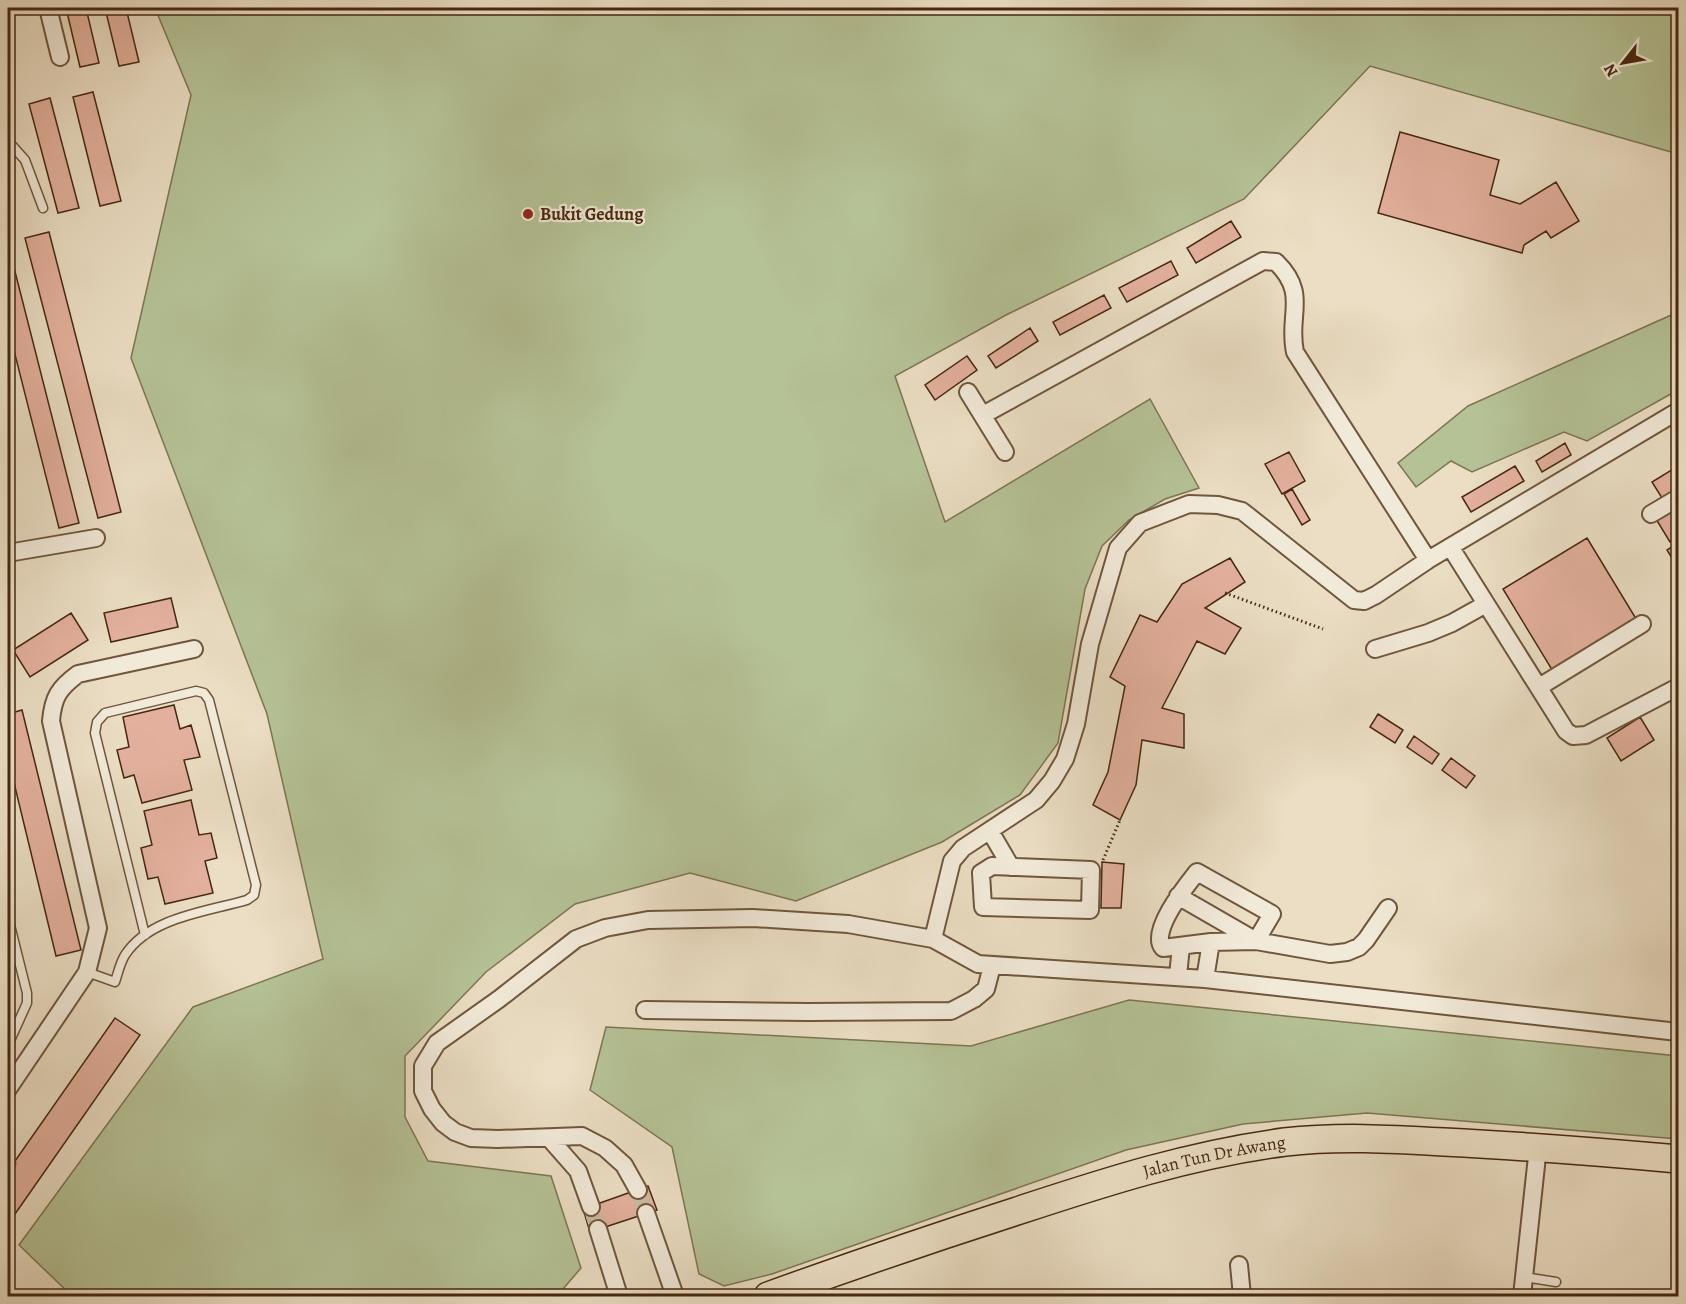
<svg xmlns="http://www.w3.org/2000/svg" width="1686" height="1304" viewBox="0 0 1686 1304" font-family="Alegreya,serif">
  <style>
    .green { fill: #b5c296; stroke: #7e7553; stroke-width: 1.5 }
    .building { fill: #e3b09d; stroke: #462810; stroke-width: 1.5 }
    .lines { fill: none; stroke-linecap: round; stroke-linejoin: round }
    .minor-tunnel { stroke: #cabaa0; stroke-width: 16; stroke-dasharray: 16 8; stroke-linecap: butt }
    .service-casing { stroke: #6f563d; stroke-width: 11 }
    .minor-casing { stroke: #6f563d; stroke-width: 20 }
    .primary-casing { stroke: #462810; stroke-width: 30 }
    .path { stroke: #462810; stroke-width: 3; stroke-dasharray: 1.5 3; stroke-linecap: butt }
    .service { stroke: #f2ead9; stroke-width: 8 }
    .minor { stroke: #f2ead9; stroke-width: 16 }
    .primary { stroke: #ebdec4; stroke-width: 27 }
    .poi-dot { fill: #8f2418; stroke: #f2ead9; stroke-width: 2 }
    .labels { text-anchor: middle; stroke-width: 4.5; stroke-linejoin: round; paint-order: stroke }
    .poi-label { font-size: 18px; font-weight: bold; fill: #462810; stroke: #f2ead9; text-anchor: start }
    .street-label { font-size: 18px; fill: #462810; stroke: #f2ead9 }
  </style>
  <rect width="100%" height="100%" fill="#ebdec4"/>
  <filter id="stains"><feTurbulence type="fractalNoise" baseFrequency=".00333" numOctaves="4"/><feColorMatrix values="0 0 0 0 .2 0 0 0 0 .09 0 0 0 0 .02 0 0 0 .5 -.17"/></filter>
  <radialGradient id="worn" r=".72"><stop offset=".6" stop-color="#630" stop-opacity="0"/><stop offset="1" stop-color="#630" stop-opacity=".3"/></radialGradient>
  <path class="green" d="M155,8H1678V154L1370,66L1244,199L1006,315L895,376L945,522L1150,399L1199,488L1165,499L1129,520L1102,546L1085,589L1058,743L1020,795L942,842L796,901L690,873L575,904L486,972L405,1056V1117L428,1161L551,1176L581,1268L557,1296H72L19,1245L193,1007L323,959L267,714L131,358L191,95Z
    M1678,312V390L1587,441L1564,432L1472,472L1451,461L1416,487L1398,463L1468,406Z
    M1129,1000L1678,1056V1139L1367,1113L1243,1124L1126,1150L772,1274L724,1286L699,1274L672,1147L590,1090L606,1027L971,1046Z"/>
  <path class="building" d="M66,8H86L99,63L80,67Z
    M105,8H126L139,62L119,66Z
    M93,92L121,201L100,206L73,97Z
    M50,98L79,208L58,213L29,104Z
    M1400,132L1499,160L1490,195L1520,204L1556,182L1579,221L1551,238L1546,231L1524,245L1522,253L1378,213Z
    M1231,221L1241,237L1196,263L1187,248Z
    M49,232L121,512L98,518L25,238Z
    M8,244L79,523L59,528L8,327Z
    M1171,261L1178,275L1127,302L1119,288Z
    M1104,295L1111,308L1060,335L1053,322Z
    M1030,328L1038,341L996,368L988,356Z
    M967,356L977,370L935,400L925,385Z
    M1565,443L1571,455L1542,472L1536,461Z
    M1289,452L1305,481L1282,494L1265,464Z
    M1515,466L1524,481L1471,512L1462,497Z
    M1678,466V488L1662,498L1652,482Z
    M1292,489L1310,520L1302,525L1284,494Z
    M1678,506V537L1670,542L1656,519Z
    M1587,538L1638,622L1554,673L1503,589Z
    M1678,543V568L1667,550Z
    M1230,558L1245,582L1205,608L1241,628L1225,654L1197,641L1162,708L1184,714V748L1142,740L1136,785L1120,820L1093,805L1108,772L1125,686L1110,677L1140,615L1157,622L1182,584Z
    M171,598L178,627L111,642L104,613Z
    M71,613L88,640L30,677L13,650Z
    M174,705L180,729L191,725L200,757L184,760L192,790L142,803L134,775L124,778L117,750L129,747L123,717Z
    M22,710L81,950L56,956L8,758V714Z
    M1378,714L1403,730L1395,743L1370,727Z
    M1640,717L1654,740L1621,761L1607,738Z
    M1414,736L1439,754L1432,764L1407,747Z
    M1451,758L1475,776L1466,788L1442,770Z
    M191,800L199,835L211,833L217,858L205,861L213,893L165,904L158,877L148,879L141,848L152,845L144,811Z
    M1102,862L1124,864L1121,908H1101Z
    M115,1018L140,1035L8,1224V1171Z
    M648,1186L657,1210L590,1232L583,1209Z"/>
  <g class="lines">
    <path class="minor-tunnel" d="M638,1190L646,1213
      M591,1207L598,1229"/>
    <g class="service-casing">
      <path id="service" d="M8,141L25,160L43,208
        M8,917L27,993V1003L8,1045
        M87,972L115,982C118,973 120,963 125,955C150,917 206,912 247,900L254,895L256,885L209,700L204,693L196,691L105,713L97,722L95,733L145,935
        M8,1161L11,1163
        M1524,1277L1556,1282"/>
    </g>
    <g class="minor-casing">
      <path id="minor" d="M48,8L60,57
        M968,392L1005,452
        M983,415L1263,261L1276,262C1309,294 1287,315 1295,352L1428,560
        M1651,514L1678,498
        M1451,548L1566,731L1573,736L1586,735L1678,687
        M8,553L96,538
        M1375,649L1428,633L1452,623L1486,604
        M1539,687L1642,624
        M990,831L1011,867
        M992,866L1091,870L1090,910L983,907L981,873Z
        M1178,896L1256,941L1272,914L1197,872C1186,886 1149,932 1163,948L1211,942L1256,941L1330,954L1347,952L1359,947L1366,940L1388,908
        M933,939L952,861L963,848L1036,800L1052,781L1065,759L1076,724L1090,644L1118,548L1140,523L1189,504L1218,505L1242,511L1354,600L1364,601L1376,595L1428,560L1678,411
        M1178,976L1181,946
        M1205,979L1211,942
        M645,1010L808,1012L951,1011L974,999L986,989L992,966
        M8,1089L87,972L98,928L51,721C53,697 59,688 78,674L194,649
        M549,1138L578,1171L591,1207
        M638,1190L624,1165L605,1148L582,1136L498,1139L471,1138L455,1132L443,1123L432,1109L423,1091V1066L437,1043L499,999L576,939L605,928L648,920L753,918L848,924L933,939L978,964L1205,979L1678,1032
        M646,1213L675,1296
        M598,1229L619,1296
        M1239,1265L1242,1296
        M1522,1296L1538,1147"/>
    </g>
    <g class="primary-casing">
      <g id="primary">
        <path id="s1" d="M768,1296C851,1266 933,1238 1017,1211C1105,1182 1192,1154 1285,1142C1338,1136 1391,1139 1444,1142C1523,1146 1600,1152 1678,1159"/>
      </g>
    </g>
    <path class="path" d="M1225,593L1323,629
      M1103,860L1120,820"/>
    <use href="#service" class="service"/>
    <use href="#minor" class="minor"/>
    <use href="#primary" class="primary"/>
  </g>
  <circle class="poi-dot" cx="528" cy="214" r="6"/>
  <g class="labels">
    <g class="poi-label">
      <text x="540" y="220">Bukit Gedung</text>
    </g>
    <g class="street-label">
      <text dy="6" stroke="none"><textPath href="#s1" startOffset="468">Jalan Tun Dr Awang</textPath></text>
    </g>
  </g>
  <rect width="1686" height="1304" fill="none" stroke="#ebdec4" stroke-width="30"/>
  <rect x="9" y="9" width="1668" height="1286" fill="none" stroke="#462810" stroke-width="3"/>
  <rect x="15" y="15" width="1656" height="1274" fill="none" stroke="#462810" stroke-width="1.5"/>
  <g transform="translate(1623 63) rotate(239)" stroke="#f2ead9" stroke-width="4.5" paint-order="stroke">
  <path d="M0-4.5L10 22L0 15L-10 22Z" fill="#462810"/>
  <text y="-9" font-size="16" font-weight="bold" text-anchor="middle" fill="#462810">N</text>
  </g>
  <rect width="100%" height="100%" filter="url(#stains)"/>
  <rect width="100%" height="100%" fill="url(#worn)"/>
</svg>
